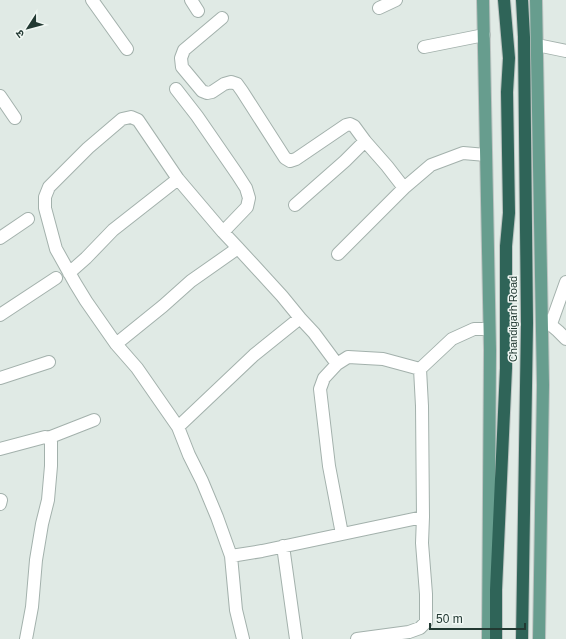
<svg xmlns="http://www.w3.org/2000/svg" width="566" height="639" viewBox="0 0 566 639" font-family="Arial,'Noto Sans Devanagari',sans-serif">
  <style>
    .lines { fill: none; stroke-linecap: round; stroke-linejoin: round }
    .minor-casing { stroke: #a3b1ac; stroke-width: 14 }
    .major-casing { stroke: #bdc4c2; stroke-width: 14 }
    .highway-casing { stroke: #bdc4c2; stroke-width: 14 }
    .minor { stroke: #fff; stroke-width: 12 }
    .major { stroke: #679d8e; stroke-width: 12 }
    .highway { stroke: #2f6458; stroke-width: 12 }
    .labels { text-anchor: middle; stroke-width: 3; stroke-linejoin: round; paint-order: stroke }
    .street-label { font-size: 11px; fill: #223932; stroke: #f0f7f3 }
  </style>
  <rect width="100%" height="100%" fill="#e0eae5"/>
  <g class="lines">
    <g class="minor-casing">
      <path id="minor" d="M92,0L127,49
        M191,0L198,11
        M379,8L396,0
        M222,18L184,50L181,58L182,67L202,91L207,93L212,92L224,84L231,82L237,84L242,91L285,158L290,161L296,159L346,125L350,124L354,126L365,141L387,166L404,188
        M537,45L566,51
        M424,47L484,35
        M176,89L197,116L237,174L246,188L249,198L247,207L223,232
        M0,96L15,118
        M295,205L345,161L365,141
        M0,238L28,219
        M338,254L404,188L431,165L463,153L486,155
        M69,273L86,258L113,230L178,179
        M0,315L56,278
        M545,320L558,331L566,339
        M551,324L566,282
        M116,344L163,306L191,281L238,248
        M0,378L49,362
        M178,427L137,368L116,344L86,301L75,283L56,249L45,208V197L49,187L88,148L122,119L131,117L138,120L178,179L223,232L238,248L282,296L300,318
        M48,438L94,420
        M0,449L45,437L48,438L51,442V466L48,500L42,524L36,560L32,607L26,639
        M0,504L1,500
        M423,517L422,406L420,369L452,339L474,329H489
        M342,534L329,466L320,389L324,378L337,364L348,357L383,359L420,369
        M283,546L296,639
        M231,556L262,551L423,517L422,543L426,594V622L420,628L409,632L357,639
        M243,639L236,610L231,556L217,517L202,481L189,455L178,427L254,355L300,318L314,333L337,364"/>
    </g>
    <g class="major-casing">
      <path id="major" d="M483,0L490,350L488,639
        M536,0L543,385L539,639"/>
    </g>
    <g class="highway-casing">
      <path id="highway" d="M522,0L524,37L527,323L522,639
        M496,639V590L506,368V246L509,213L507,92L509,58L504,0"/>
    </g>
    <use href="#minor" class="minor"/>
    <use href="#major" class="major"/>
    <use href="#highway" class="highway"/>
  </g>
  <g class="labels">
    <g class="street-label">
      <text transform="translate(513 319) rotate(-90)" y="4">Chandigarh Road</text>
    </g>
  </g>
  <g transform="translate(28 28) rotate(234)" stroke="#f0f7f3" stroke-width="3" paint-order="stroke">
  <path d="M0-3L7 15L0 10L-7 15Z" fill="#223932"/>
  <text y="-6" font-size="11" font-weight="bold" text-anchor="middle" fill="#223932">उ</text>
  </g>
  <path d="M430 623v6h95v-6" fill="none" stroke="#223932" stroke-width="2"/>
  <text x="436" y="623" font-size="12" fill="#223932" stroke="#f0f7f3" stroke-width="3" paint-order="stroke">50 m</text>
</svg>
